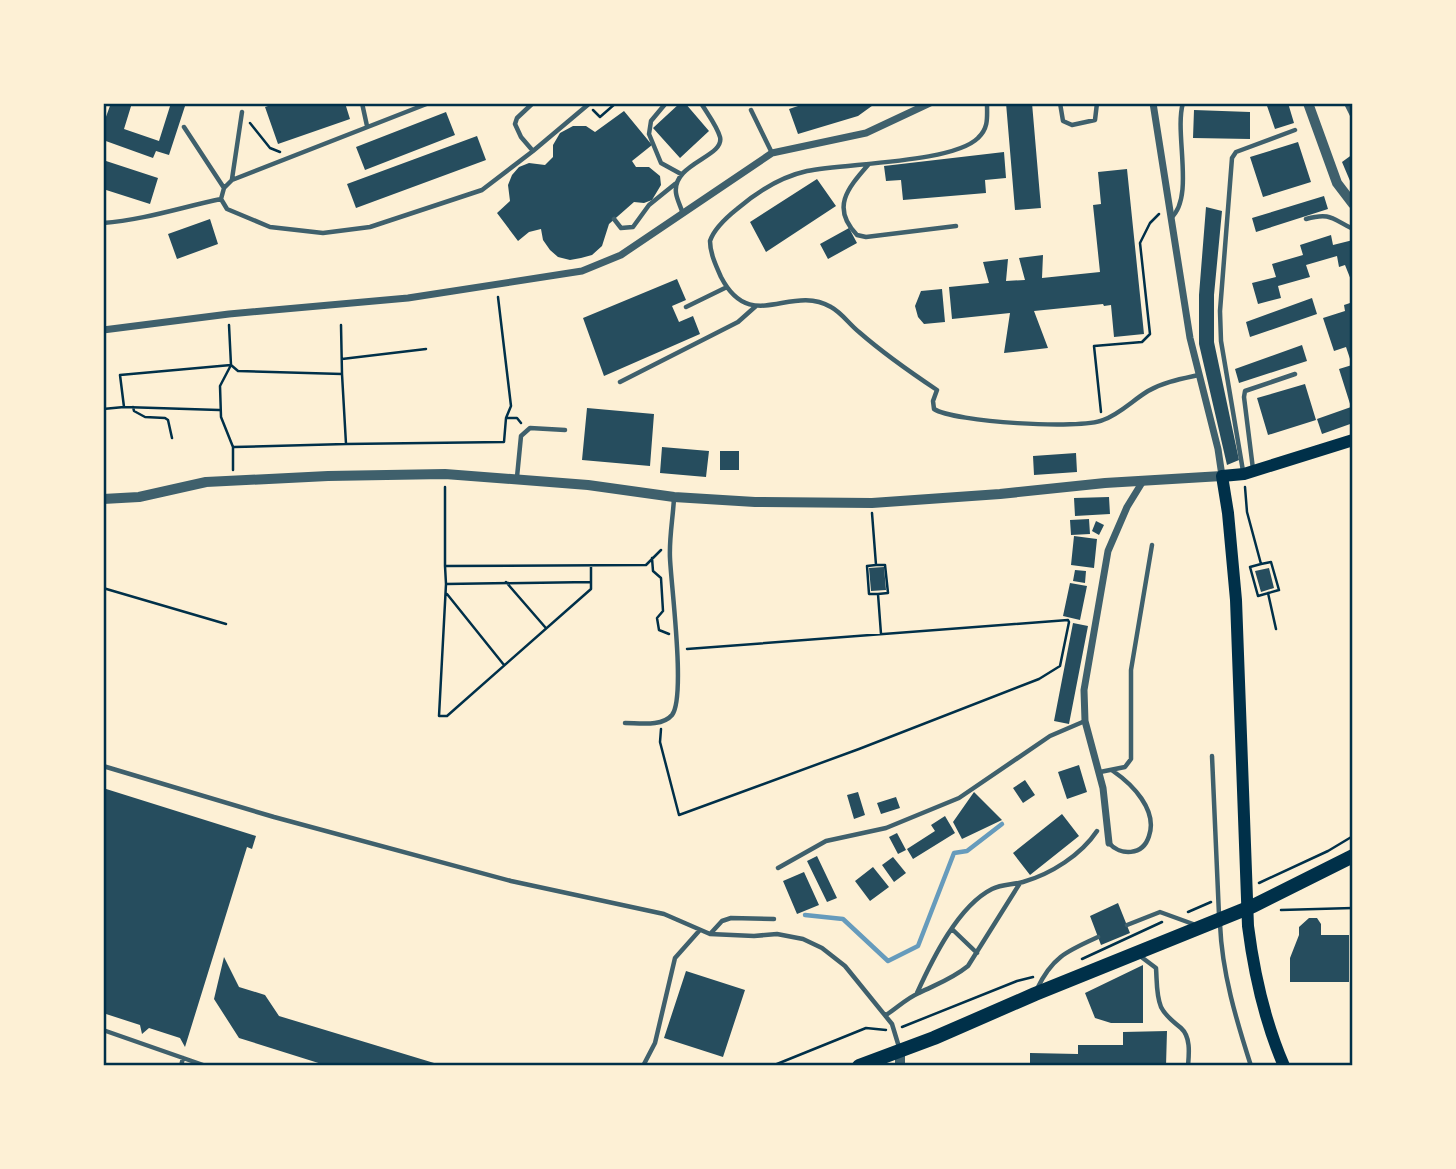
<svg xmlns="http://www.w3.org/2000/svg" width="1456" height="1169" viewBox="0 0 1456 1169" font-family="Arial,sans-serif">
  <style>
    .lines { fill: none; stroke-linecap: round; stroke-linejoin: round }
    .stream { stroke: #669bbc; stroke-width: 4.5 }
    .building { fill: #264d5e }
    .path { stroke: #003049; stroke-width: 2.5 }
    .service { stroke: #3f606c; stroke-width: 4.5 }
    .minor { stroke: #3f606c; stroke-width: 7 }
    .tertiary { stroke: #3f606c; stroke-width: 10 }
    .secondary { stroke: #003049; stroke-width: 12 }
    .primary { stroke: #003049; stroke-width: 14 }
    .neatline { fill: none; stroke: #003049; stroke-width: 2.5 }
  </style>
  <rect width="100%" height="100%" fill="#fdf0d5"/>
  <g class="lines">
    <path class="stream" d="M805,915L843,919L888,961L918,946L954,853L967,851L1002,824"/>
  </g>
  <path class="building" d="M111,103H132L124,129L159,141L171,103H186L169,155L156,151L153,158L103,140V125Z
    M277,103H345L350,119L278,144L265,107Z
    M680,103H685L709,131L680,158L653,128Z
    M807,103H876L858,116L798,134L789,109Z
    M1006,103H1032L1041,208L1015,210Z
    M1266,103H1288L1294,123L1275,129Z
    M1194,110L1250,112V139L1193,138Z
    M624,111L652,145L632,161L636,167H649L660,176L661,185L652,200L644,203L634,202L609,224L602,246L592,255L581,258L570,260L558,257L550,250L543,240L541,229L529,232L518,241L497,213L510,201L508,185L512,175L519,167L529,163L545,165L553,157V145L560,133L573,126H586L595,132Z
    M446,112L455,135L365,170L356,147Z
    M477,136L486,160L356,208L347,184Z
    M1298,142L1311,182L1263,197L1250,157Z
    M1004,152L1006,178L985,180L986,193L903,200L901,180L886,181L884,166Z
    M1353,154V188L1342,162Z
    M103,160L158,178L150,204L103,189Z
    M1127,169L1144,334L1114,337L1111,305L1104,306L1103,304L1034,311L1048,348L1004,353L1010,313L952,319L949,287L989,283L983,262L1008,259L1006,281L1025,280L1019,258L1043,255L1042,278L1100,272L1093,205L1101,204L1098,172Z
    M817,179L836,206L766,252L750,222Z
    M1324,196L1328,209L1256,232L1252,218Z
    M1206,207L1222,211L1214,295V342L1239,460L1227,465L1199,344V295Z
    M210,219L218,244L177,259L168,234Z
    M849,228L857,243L828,259L820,244Z
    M1331,235L1333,245L1353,240V285L1345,265L1339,267L1337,256L1306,265L1310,277L1278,286L1281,298L1258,304L1252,283L1276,277L1272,264L1303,255L1300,245Z
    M677,279L686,300L672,306L679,322L693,316L700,334L604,376L583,318Z
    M942,289L945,322L924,324L918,317L915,306L921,291Z
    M1312,298L1317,314L1250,337L1246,322Z
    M1353,302V423L1322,434L1317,419L1351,407L1339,369L1352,365L1346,347L1334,351L1323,318L1345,311L1344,305Z
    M1302,345L1307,361L1239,383L1235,369Z
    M1305,384L1316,420L1268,435L1257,398Z
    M587,408L654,414L650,466L582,460Z
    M662,447L709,451L706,477L660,473Z
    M720,451H739V470H720Z
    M1076,453L1077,472L1034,475L1033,456Z
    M1109,497L1110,514L1075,516L1074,498Z
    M1089,519L1090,534L1071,535L1070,520Z
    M1096,521L1104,525L1099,535L1092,531Z
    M1074,536L1097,539L1094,568L1071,565Z
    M884,567L886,590L871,591L869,568Z
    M1269,568L1274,588L1261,592L1255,571Z
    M1075,570L1086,571L1085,583L1073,581Z
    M1070,583L1087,586L1080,620L1063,616Z
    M1073,623L1088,626L1069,724L1054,721Z
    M1079,765L1087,792L1067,799L1058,772Z
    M1025,780L1035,795L1023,803L1013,788Z
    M103,788L256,836L252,849L247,847L185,1047L180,1038L149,1028L142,1034L140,1025L106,1014L103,1017Z
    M858,792L865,815L854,819L847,795Z
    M974,792L1002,820L962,839L953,822Z
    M896,797L900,808L881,814L877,803Z
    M1062,814L1079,836L1030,875L1013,853Z
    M945,816L955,833L913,859L907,849L935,831L931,825Z
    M897,833L906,850L898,854L889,837Z
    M817,856L837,898L827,902L807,861Z
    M893,857L906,873L894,882L882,865Z
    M873,867L889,887L870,901L855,881Z
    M804,872L819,905L797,914L783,881Z
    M1118,903L1130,933L1101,945L1090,916Z
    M1309,918H1317L1321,924V935H1349V982H1290V958L1299,935V927Z
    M224,957L239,987L265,995L279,1016L444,1066H328L239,1038L214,999Z
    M1143,965V1023H1111L1095,1018L1085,993Z
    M686,971L745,990L723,1057L664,1038Z
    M1167,1031L1166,1066H1030V1053L1078,1054V1045H1123V1032Z"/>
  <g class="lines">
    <path class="path" d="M593,110L600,117L616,103
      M250,123L270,148L280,152
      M229,325L231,365L220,386L221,417L233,447V470
      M342,359L426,349
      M342,374L346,444L504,442L506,418L511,406L498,297
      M124,407L219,410
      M133,407L134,411L145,417L165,418L168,420L172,438
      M103,409L124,407L120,375L231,365L238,371L342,374L341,325
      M1101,412L1094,346L1142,342L1150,334L1140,243L1150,223L1159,214
      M506,418H517L521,423
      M234,447L346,444
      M445,487V566L646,565L661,550
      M1245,487L1247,512L1261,564L1250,567L1258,596L1279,590L1271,562L1261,564
      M872,513L876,565H885L888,593L878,594L881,634
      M652,558L653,571L661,578L663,611L657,618L659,630L669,634
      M876,565L867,566L869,594H878
      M445,566L446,584L591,582V566
      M506,582L545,627
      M446,584L439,716H447L591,589V582
      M103,588L226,624
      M1268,593L1276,629
      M447,594L504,665
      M661,729L660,742L679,815L859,749L1039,679L1060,666L1069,622L1068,620L687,649
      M1259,883L1328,851L1353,836
      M1281,910L1353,908
      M1188,912L1211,902
      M1082,959L1162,922
      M902,1027L1017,981L1033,977
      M772,1066L866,1028L886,1030"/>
    <path class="service" d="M362,103L367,126
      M429,103L232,180L224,188L221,199L227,209L270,227L323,233L370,227L482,190L533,151L590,103
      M533,103L517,118L515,124L521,137L533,151
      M666,103L651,121L649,134L661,163L681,174
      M987,103C987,117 989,128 978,138C953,163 845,163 807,171C780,177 758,191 737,209C727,217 714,229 710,241C710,253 716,266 721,277C751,335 790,283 831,307C842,313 849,324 859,332C883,353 910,372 937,390L933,401L934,409C954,422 1080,430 1103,420C1120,414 1133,400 1148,391C1164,382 1181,379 1199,375
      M1060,103L1063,121L1072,125L1095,120L1097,103
      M1346,103L1353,117
      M751,110L772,153
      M184,127L224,188
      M868,165C847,189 831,208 857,235L866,237L956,226
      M232,179L242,112
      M683,214C681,207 677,200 676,193C672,163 725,157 720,137C717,126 707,113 701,103
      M1171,218C1195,197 1174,133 1183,103
      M614,219L621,228L633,227L649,205L675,184
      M1306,219C1331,212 1332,219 1353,229
      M103,223C144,220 182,207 221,199
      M686,307L727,287
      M620,382L738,322L756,306
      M1253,469L1244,397L1245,391L1295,374
      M1243,471L1221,341L1220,311L1232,158L1236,152L1295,130
      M517,477L521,436L530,428L565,430
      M625,723C639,723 662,727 672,715C686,697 671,585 670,558C669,538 673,518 674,498
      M1212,756L1219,915
      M103,766L274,817L511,881L664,914L710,934L754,936L777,934L803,939L822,948L845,966L892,1024L899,1047
      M1100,772L1125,767L1131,759V670L1152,545
      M1109,843C1120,856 1143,856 1149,836C1158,810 1132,784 1113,771
      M778,868L826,841L886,828L959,798L1050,736L1085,721
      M1220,924C1222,973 1236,1019 1251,1066
      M1127,925L1160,912L1193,924
      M953,930L977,953
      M711,933L722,921L731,918L774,919
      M1140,956L1156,968C1157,981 1156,995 1161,1007C1166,1017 1173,1021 1181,1028C1191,1037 1189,1054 1188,1066
      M1037,989C1052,957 1067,951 1098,937
      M917,993C932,960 958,906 992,889C1002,884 1012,885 1023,882C1051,874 1081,855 1097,831
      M886,1015C897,1008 907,998 919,993C937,984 952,979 968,966L1020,883
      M103,1030L206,1066
      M181,1066L183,1058
      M643,1066L655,1043L675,958L699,931"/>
    <path class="minor" d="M1153,103L1190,338L1218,449L1222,476
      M103,330L229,314L408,298L582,271L621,255L772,153L866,133L930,103
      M1109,843L1103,788L1085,721L1084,690L1108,551L1127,507L1143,481"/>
    <path class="tertiary" d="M1308,103L1337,183L1353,204
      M103,499L139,497L206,482L328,476L445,474L588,485L674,497L755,502L872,503L1000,494L1105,483L1222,476
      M900,1050V1066"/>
    <path class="secondary" d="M1284,1066C1265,1022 1254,973 1248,926L1236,600L1228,513L1222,476L1244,474L1353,440"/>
    <path class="primary" d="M859,1066L934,1038L1035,994L1253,906L1353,856"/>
  </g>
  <rect width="1456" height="1169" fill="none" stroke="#fdf0d5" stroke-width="210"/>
  <rect x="105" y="105" width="1246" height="959" class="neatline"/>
</svg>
